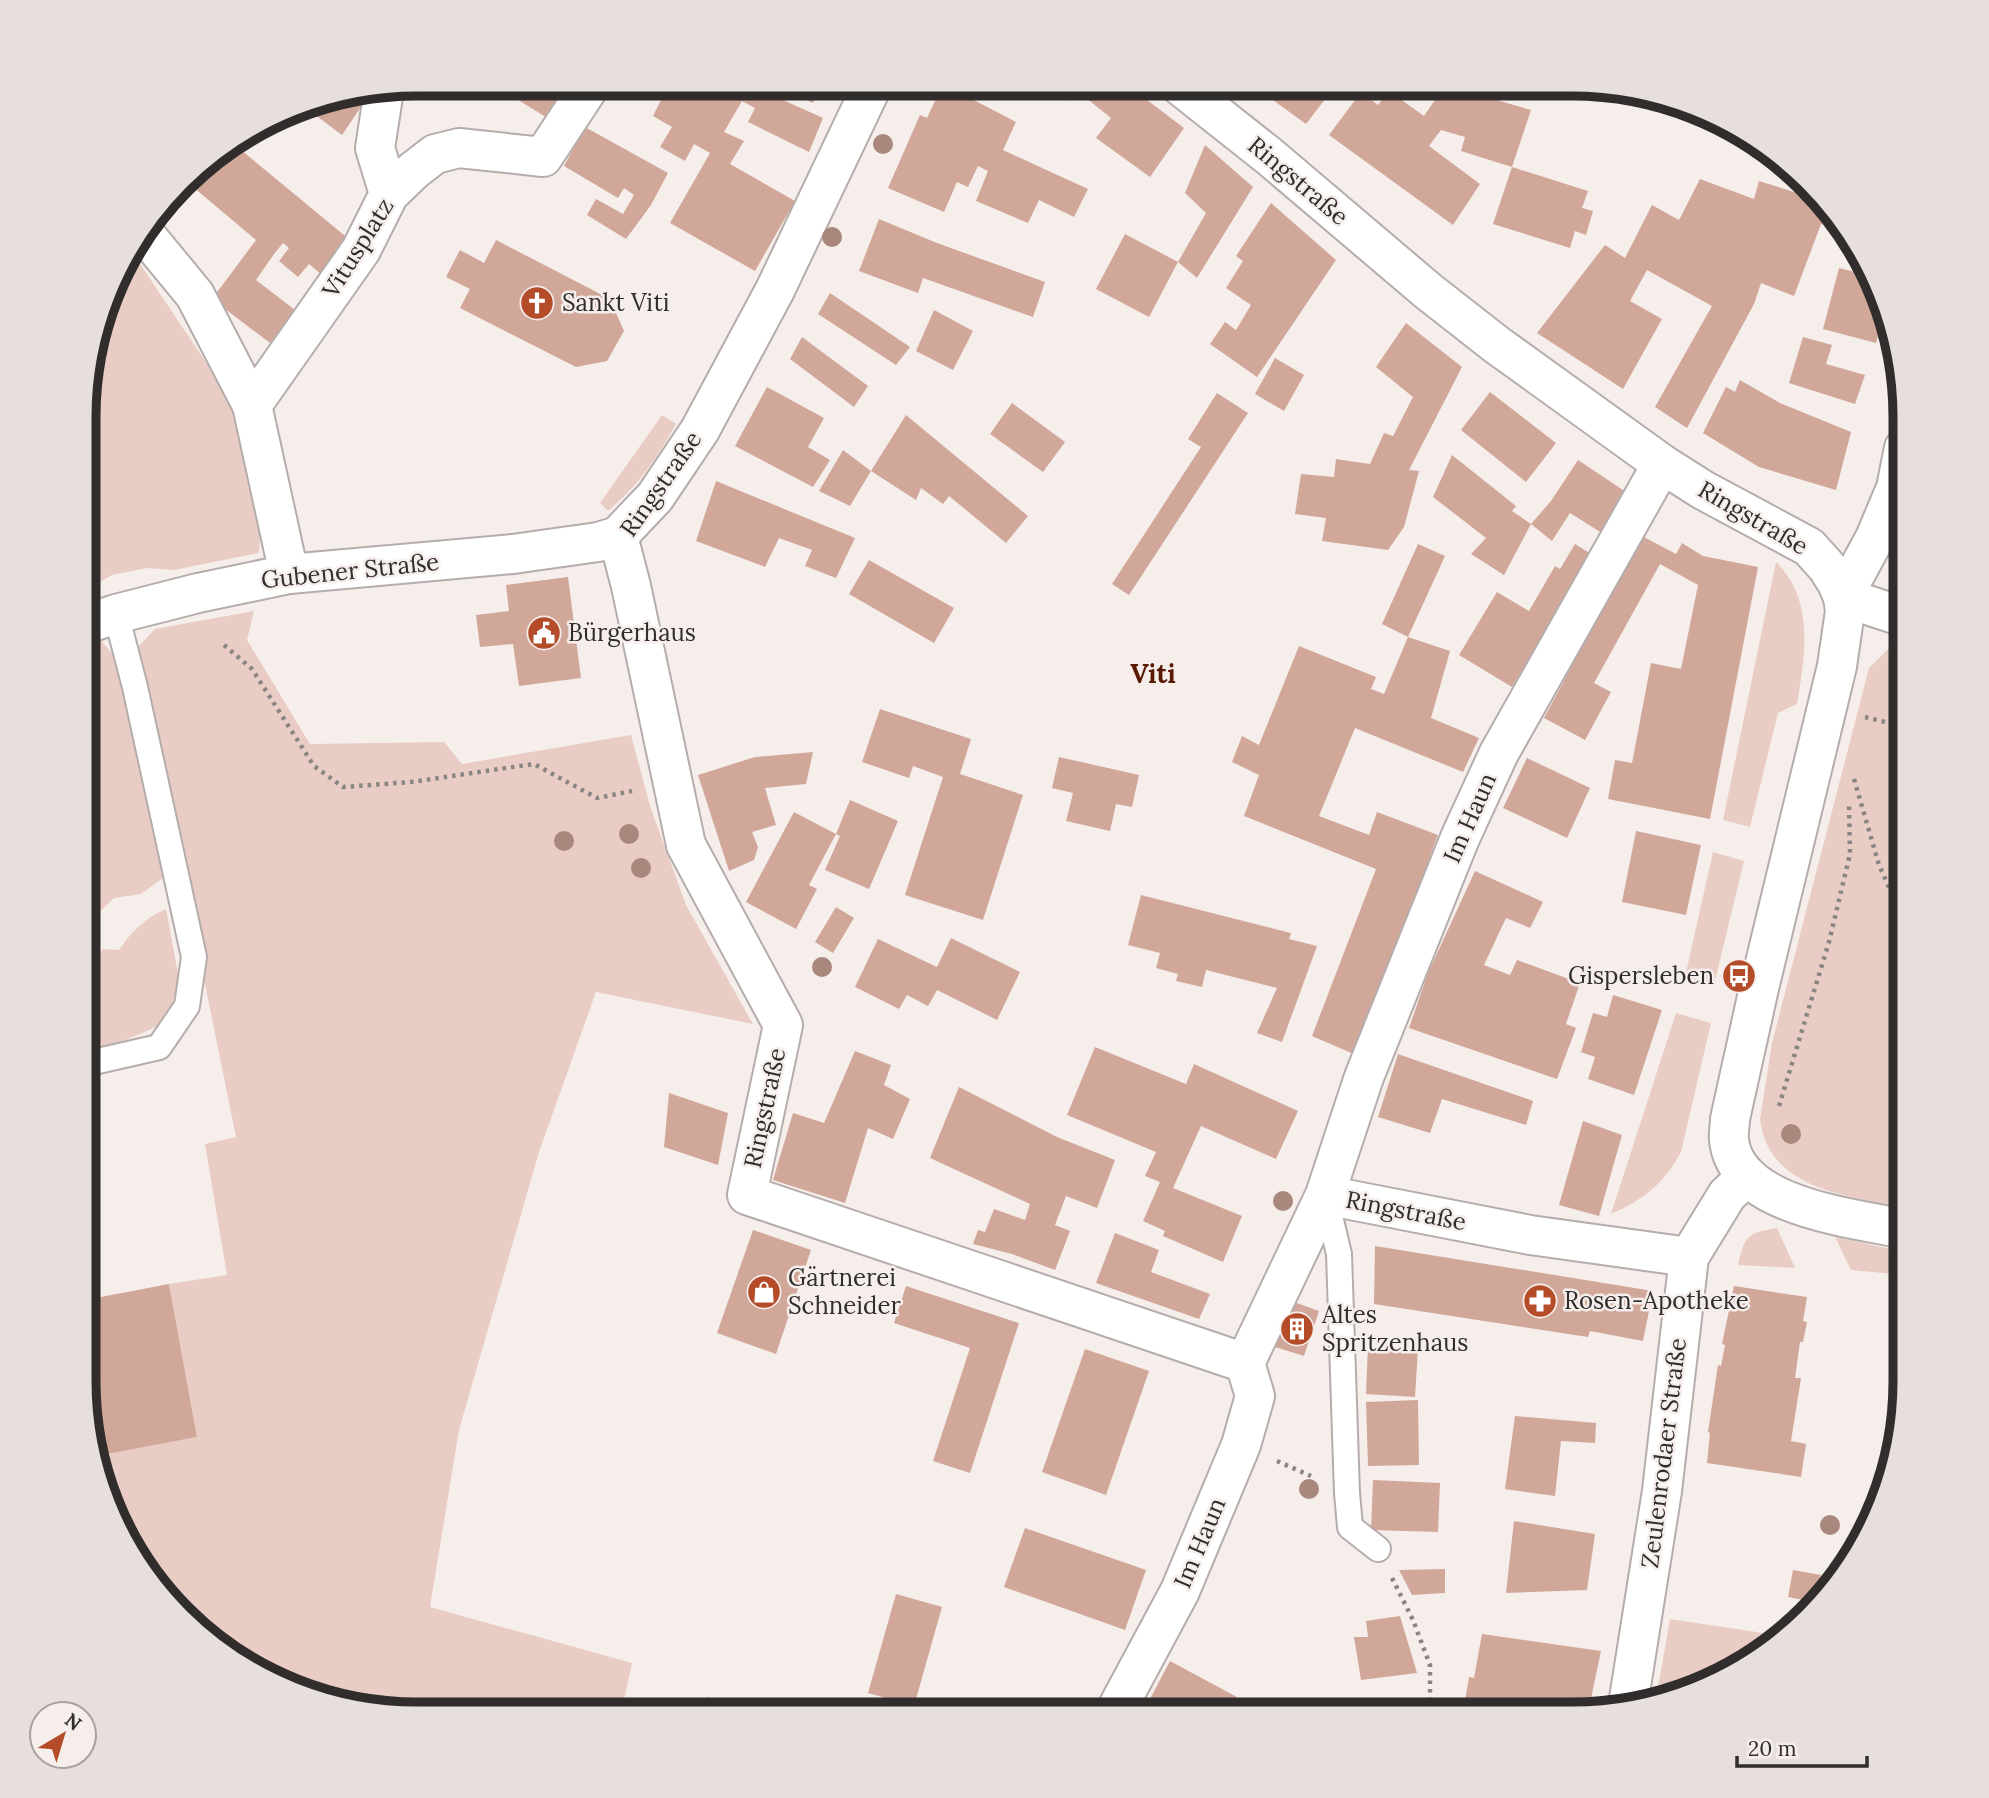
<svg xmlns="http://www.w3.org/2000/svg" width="1989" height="1798" viewBox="0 0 1989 1798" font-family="Lora,serif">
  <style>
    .green { fill: #e9cdc4 }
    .building { fill: #d1a79a }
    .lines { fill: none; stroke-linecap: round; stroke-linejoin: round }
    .lane-casing { stroke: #b5adab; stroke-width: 28 }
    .street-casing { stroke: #b5adab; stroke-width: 42 }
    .secondary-casing { stroke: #b5adab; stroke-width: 42 }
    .path { stroke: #8a8583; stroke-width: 4.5; stroke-dasharray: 3.5 5; stroke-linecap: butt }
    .lane { stroke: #fff; stroke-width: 24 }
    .street { stroke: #fff; stroke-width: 38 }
    .secondary { stroke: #fff; stroke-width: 38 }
    .tree { fill: #a8877c }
    .labels { text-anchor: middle; stroke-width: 5; stroke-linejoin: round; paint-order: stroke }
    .street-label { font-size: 24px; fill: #302d2c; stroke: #f6eeeb }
    .poi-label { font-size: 24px; fill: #302d2c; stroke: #f6eeeb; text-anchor: start }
    .neighbourhood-label { font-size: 26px; font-weight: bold; fill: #5a1a02; stroke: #f6eeeb }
    .rim { fill: none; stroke: #302d2c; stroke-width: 9 }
  </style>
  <rect width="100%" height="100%" fill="#f6eeeb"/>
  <path class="green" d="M130,249L236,407L260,538L259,553L174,570L147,568L112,575L86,590L87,373Z
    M662,415L676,424C656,459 639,485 608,511L600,503Z
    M1776,562C1815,600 1805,656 1797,704L1778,713L1750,827L1723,820Z
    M254,611L247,640L310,744L444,742L462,764L631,735L650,806L686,905L753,1024L596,992L539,1152L459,1430L430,1607L632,1663L621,1714H417L289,1688L167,1601L109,1508L97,1456L197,1437L169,1284L227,1275L205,1144L236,1137L137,648L155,629Z
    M101,640L131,677L163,878L141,894L114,898L90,921L86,919V645Z
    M1893,644L1904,648L1905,1208C1849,1196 1768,1190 1760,1119L1772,1043L1869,668Z
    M1713,852L1744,861L1714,985L1685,977Z
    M166,909L179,979L172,1005L156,1027L111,1046L85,1050L86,960L104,949L119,950C132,931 144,919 166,909Z
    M1676,1013L1711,1023L1681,1152C1664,1184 1643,1200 1611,1214Z
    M1777,1228L1795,1268L1738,1265C1745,1235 1747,1233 1777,1228Z
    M1835,1237L1905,1252V1275L1851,1270Z
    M1670,1619L1683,1621L1784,1636L1699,1689L1656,1699Z"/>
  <path class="building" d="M492,84H577L554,122Z
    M608,84H640L632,99Z
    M669,84H737L763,91L823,118L809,152L748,122L755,108L742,101L724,132L744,141L730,164L795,201L755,271L670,223L710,153L694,144L685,161L660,147L672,127L653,116Z
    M777,84H821L813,103L775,87Z
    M943,84L1016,122L1003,150L1088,189L1074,217L1039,200L1028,223L976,201L988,171L978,166L968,187L957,182L944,212L888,188L920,115L927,118Z
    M1055,84H1126L1184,128L1150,177L1096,138L1111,118L1075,89L1066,101L1051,90Z
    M1252,85H1336L1306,124Z
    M1445,85L1531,110L1512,167L1461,151L1465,137L1441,130L1429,146L1480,184L1453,225L1329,135L1361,92L1378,105L1389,91L1424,116Z
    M371,92L342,135L303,106L310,102Z
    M585,127L668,173L651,205L626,239L587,215L596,199L623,214L634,195L624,188L618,198L564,166Z
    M235,145L350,240L321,274L309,264L298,277L279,261L289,248L283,243L274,254L256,280L295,310L270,343L212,299L256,240L186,181L198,166Z
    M1205,145L1253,187L1197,278L1178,262L1149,317L1096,289L1125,234L1178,262L1206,213L1185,193Z
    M1512,167L1588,191L1582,208L1593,211L1586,235L1575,231L1570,248L1493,224Z
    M1700,179L1754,199L1759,181L1807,196L1810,188L1822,197L1833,215L1829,226L1821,224L1794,296L1761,283L1754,304L1687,428L1655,407L1712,306L1647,270L1630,301L1662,319L1623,389L1537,333L1605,245L1625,258L1652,205L1679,220Z
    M1271,203L1336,260L1257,377L1210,344L1225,322L1236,330L1251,305L1226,288L1243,261L1236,256Z
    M879,219L937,243L1045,282L1033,317L923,278L918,293L859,271Z
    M496,240L610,299L624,331L607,361L576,367L460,308L470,289L446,277L460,250L484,263Z
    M1839,268L1871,276L1879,289L1885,311L1876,343L1823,329Z
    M830,293L910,347L896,365L818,314Z
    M934,310L973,331L953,370L916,351Z
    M1406,323L1462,367L1409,470L1419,471L1404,527L1388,550L1322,541L1326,518L1295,514L1301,474L1334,477L1336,459L1370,464L1384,433L1393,436L1413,397L1376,367Z
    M802,337L868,386L854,407L790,359Z
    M1803,337L1832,345L1826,364L1865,375L1855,404L1789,383Z
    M1275,358L1304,375L1284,411L1255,394Z
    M1740,380L1780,403L1851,432L1836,490L1759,467L1703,433L1726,387L1735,392Z
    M767,387L824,418L808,447L830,460L813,487L735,446Z
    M1490,392L1556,443L1526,482L1461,430Z
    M1217,393L1248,413L1129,595L1112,584L1201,447L1188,439Z
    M1012,403L1065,442L1043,472L990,434Z
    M906,415L1028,516L1006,543L949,496L943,504L921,488L916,500L871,471Z
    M843,450L871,471L850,506L819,491Z
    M1452,455L1516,506L1512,511L1531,524L1504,575L1471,554L1486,538L1433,497Z
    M1578,460L1629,494L1605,535L1570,513L1552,541L1531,524L1551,501Z
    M716,481L855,538L836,578L805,566L812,550L779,538L765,567L696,541Z
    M1642,536L1676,554L1682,543L1703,556L1758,567L1710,819L1608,799L1615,760L1632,763L1651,663L1681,669L1698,585L1660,564L1594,683L1611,692L1585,740L1544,718Z
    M1418,544L1445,556L1408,637L1382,624Z
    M1575,544L1591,554L1512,687L1459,655L1497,592L1529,611L1555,566L1560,569Z
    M869,560L954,608L934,643L849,594Z
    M568,577L581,678L519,686L513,644L480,647L476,615L509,611L506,585Z
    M1408,637L1450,651L1431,718L1479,738L1463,772L1355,728L1319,816L1369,835L1377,812L1438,835L1356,1055L1312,1036L1376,869L1244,816L1259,775L1232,762L1242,736L1259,745L1299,646L1376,677L1371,689L1384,694Z
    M880,709L971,739L960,774L1023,795L983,920L905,895L943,777L913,766L909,778L862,762Z
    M813,752L806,784L765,788L776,825L752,832L758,847L754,860L729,871L698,775L755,757Z
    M1059,757L1139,775L1132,807L1116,804L1110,831L1066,821L1073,793L1052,788Z
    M1527,758L1590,788L1567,838L1503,808Z
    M850,800L898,821L869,889L825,870L840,836L836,834Z
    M794,812L836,834L809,885L817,889L796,929L746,902Z
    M1636,831L1701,845L1686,915L1622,902Z
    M1475,871L1543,902L1530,928L1506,918L1484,965L1510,975L1517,960L1580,983L1566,1024L1576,1028L1557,1079L1409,1028L1428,973Z
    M1141,895L1291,933L1289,939L1317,946L1282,1042L1257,1033L1277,988L1206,970L1202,987L1176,981L1178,974L1156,968L1160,953L1128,945Z
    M836,907L854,918L833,953L815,942Z
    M951,938L1020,972L997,1020L937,990L928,1006L907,995L899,1009L855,987L878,939L937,967Z
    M1613,995L1662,1010L1634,1095L1588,1079L1595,1057L1581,1052L1593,1013L1607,1017Z
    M1095,1047L1186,1084L1194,1064L1298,1111L1276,1159L1201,1126L1173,1188L1242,1216L1223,1262L1163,1236L1165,1231L1143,1221L1160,1182L1145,1176L1156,1152L1067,1115Z
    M855,1051L891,1065L884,1085L910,1099L893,1139L868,1128L845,1203L773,1180L793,1113L824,1123Z
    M1398,1054L1533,1101L1526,1125L1442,1099L1430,1133L1378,1117Z
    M959,1087L1057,1137L1115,1160L1097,1208L1066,1196L1055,1225L1070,1231L1055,1270L1012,1254L973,1244L978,1230L985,1232L994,1209L1025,1220L1030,1204L930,1158Z
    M669,1093L728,1113L718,1165L664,1147Z
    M1583,1121L1622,1135L1599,1216L1559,1205Z
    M753,1230L811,1250L776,1354L717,1333Z
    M1115,1233L1159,1250L1151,1272L1210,1294L1199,1319L1096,1283Z
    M1375,1246L1653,1291L1643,1341L1590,1331L1588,1337L1374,1304Z
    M169,1284L197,1437L97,1456L85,1402V1300Z
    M906,1286L1019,1323L970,1473L933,1461L970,1348L894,1323Z
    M1734,1286L1807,1297L1803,1321L1807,1322L1803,1342H1800L1795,1378H1801L1791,1441L1806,1444L1801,1477L1707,1463L1710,1433L1708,1432L1718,1365L1721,1366L1725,1345L1722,1344Z
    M1291,1301L1319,1311L1304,1356L1275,1347Z
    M1368,1346L1418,1349L1415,1397L1366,1394Z
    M1085,1349L1149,1371L1106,1495L1042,1472Z
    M1418,1400L1419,1465L1368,1466L1366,1402Z
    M1515,1416L1596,1423L1595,1443L1561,1441L1555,1496L1505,1489Z
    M1373,1480L1440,1483L1438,1532L1371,1530Z
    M1514,1521L1595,1534L1587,1590L1506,1593Z
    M1025,1528L1146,1570L1125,1630L1004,1587Z
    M1445,1569V1593L1412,1595L1399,1570Z
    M1793,1570L1821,1575L1817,1595L1813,1602L1788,1597Z
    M896,1594L942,1607L914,1706L868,1693Z
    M1400,1616L1417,1673L1361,1680L1354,1637H1368L1366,1621Z
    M1482,1634L1601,1651L1588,1713H1463L1469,1677L1474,1678Z
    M1170,1661L1237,1697L1228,1714H1142Z
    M707,1697L773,1713V1714H703Z
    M1416,1702V1713H1340L1339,1704Z"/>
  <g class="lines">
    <g class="lane-casing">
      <path id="lane" d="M85,1064L159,1047L187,1006L194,957L135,687L116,614
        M1325,1195L1339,1254L1347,1493L1350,1527L1378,1549"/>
    </g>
    <g class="street-casing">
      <path id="street" d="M384,90L375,148L389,194
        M144,233L195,295L252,405L289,574
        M252,405L361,250L389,194L413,171L435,154L459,148L543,157L591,84
        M1904,448L1896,488L1875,538L1843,597L1904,617
        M618,536L631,586L686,845L783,1025L747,1195L1245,1363
        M1325,1195L1530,1235L1689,1257
        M1245,1363L1325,1195L1364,1077L1460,838L1499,753L1662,464
        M1628,1705L1662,1491L1689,1257L1727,1195L1747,1176
        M1114,1714L1180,1591L1241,1445L1255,1396L1245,1363"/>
    </g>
    <g class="secondary-casing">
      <path id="secondary" d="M1178,84L1269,156L1428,291L1497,345L1662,464L1703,490L1809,547L1827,567L1837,583L1843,597L1845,611L1837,666L1759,988L1730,1119C1730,1126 1728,1134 1729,1140C1736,1207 1853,1218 1905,1229
        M86,624L116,614L198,593L289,574L513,554L598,542L618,536L655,497L700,430L775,290L873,84"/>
    </g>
    <path class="path" d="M224,645L252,669L314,766L343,787L411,782L534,764L597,798L632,791
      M1865,717L1905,727
      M1854,779L1879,865L1905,923
      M1779,1106L1829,942L1850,854L1849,806
      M1277,1461L1311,1476
      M1392,1578L1413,1620L1430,1665V1713"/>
    <use href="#lane" class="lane"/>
    <use href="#street" class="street"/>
    <use href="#secondary" class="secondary"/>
  </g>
  <g class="tree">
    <circle cx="883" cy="144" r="10"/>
    <circle cx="832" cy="237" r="10"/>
    <circle cx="629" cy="834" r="10"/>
    <circle cx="564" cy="841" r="10"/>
    <circle cx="641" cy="868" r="10"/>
    <circle cx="822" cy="967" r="10"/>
    <circle cx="1791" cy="1134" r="10"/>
    <circle cx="1283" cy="1201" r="10"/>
    <circle cx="1309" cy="1489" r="10"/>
    <circle cx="1830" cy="1525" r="10"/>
  </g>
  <defs>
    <g id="church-disc" transform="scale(1.75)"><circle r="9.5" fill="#b44c2a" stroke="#f6eeeb"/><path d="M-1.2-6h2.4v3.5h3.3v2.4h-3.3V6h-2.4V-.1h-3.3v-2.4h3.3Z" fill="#fff"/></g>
    <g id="civic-disc" transform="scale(1.75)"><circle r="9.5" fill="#b44c2a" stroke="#f6eeeb"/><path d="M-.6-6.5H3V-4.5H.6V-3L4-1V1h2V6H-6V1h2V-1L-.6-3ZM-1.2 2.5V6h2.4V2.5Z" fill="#fff"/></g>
    <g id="bus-disc" transform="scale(1.75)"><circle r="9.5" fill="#b44c2a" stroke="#f6eeeb"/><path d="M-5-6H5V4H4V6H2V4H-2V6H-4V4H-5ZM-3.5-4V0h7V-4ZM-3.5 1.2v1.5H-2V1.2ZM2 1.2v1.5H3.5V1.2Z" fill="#fff"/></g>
    <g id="shop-disc" transform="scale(1.75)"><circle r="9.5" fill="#b44c2a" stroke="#f6eeeb"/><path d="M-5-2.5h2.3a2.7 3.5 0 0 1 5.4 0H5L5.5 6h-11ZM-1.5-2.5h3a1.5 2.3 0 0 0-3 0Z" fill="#fff"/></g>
    <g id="pharmacy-disc" transform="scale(1.75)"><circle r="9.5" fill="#b44c2a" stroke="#f6eeeb"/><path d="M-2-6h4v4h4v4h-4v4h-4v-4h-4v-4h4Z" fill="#fff"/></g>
    <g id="building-disc" transform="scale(1.75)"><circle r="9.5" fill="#b44c2a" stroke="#f6eeeb"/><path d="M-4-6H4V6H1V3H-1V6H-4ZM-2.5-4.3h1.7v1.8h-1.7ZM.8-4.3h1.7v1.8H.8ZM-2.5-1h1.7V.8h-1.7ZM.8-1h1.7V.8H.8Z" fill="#fff"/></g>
  </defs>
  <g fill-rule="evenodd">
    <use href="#church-disc" x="537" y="303"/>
    <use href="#civic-disc" x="544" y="633"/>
    <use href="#bus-disc" x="1739" y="976"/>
    <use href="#shop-disc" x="764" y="1292"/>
    <use href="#pharmacy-disc" x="1540" y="1301"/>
    <use href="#building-disc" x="1297" y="1329"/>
  </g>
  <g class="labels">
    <g class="street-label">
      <text transform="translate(1298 181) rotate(40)" y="8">Ringstraße</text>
      <text transform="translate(358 248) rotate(-58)" y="8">Vitusplatz</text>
      <text transform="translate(661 484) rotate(-55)" y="8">Ringstraße</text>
      <text transform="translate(1753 518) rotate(30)" y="8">Ringstraße</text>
      <text transform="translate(350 571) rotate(-6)" y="8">Gubener Straße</text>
      <text transform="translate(1470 818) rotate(-66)" y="8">Im Haun</text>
      <text transform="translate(765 1108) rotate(-78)" y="8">Ringstraße</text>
      <text transform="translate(1406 1211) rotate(11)" y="8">Ringstraße</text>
      <text transform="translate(1664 1453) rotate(-83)" y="8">Zeulenrodaer Straße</text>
      <text transform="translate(1200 1543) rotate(-67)" y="8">Im Haun</text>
    </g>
    <g class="poi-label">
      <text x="562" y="311">Sankt Viti</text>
      <text x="568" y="641">Bürgerhaus</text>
      <text x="1714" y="984" text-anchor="end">Gispersleben</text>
      <text x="788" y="1286">Gärtnerei<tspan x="788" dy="28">Schneider</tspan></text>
      <text x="1564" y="1309">Rosen-Apotheke</text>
      <text x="1322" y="1323">Altes<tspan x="1322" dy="28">Spritzenhaus</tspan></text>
    </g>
    <g class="neighbourhood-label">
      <text x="1153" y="683">Viti</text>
    </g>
  </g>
  <path d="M0 0H1989V1798H0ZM417 96H1572A321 321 0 0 1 1893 417V1381A321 321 0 0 1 1572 1702H417A321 321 0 0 1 96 1381V417A321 321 0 0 1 417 96Z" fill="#e6dfdc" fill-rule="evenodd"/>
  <path class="rim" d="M417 96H1572A321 321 0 0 1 1893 417V1381A321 321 0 0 1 1572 1702H417A321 321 0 0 1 96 1381V417A321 321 0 0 1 417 96Z"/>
  <g transform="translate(63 1735) rotate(38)"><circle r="33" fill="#f6eeeb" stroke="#a7a19f" stroke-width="2"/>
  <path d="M0-5L12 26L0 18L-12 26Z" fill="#b44c2a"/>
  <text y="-10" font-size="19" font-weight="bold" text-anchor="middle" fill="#302d2c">N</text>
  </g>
  <path d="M1737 1756v10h130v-10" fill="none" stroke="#302d2c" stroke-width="3.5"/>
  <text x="1748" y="1756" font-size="21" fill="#302d2c" stroke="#f6eeeb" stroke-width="5" paint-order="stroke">20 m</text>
</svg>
